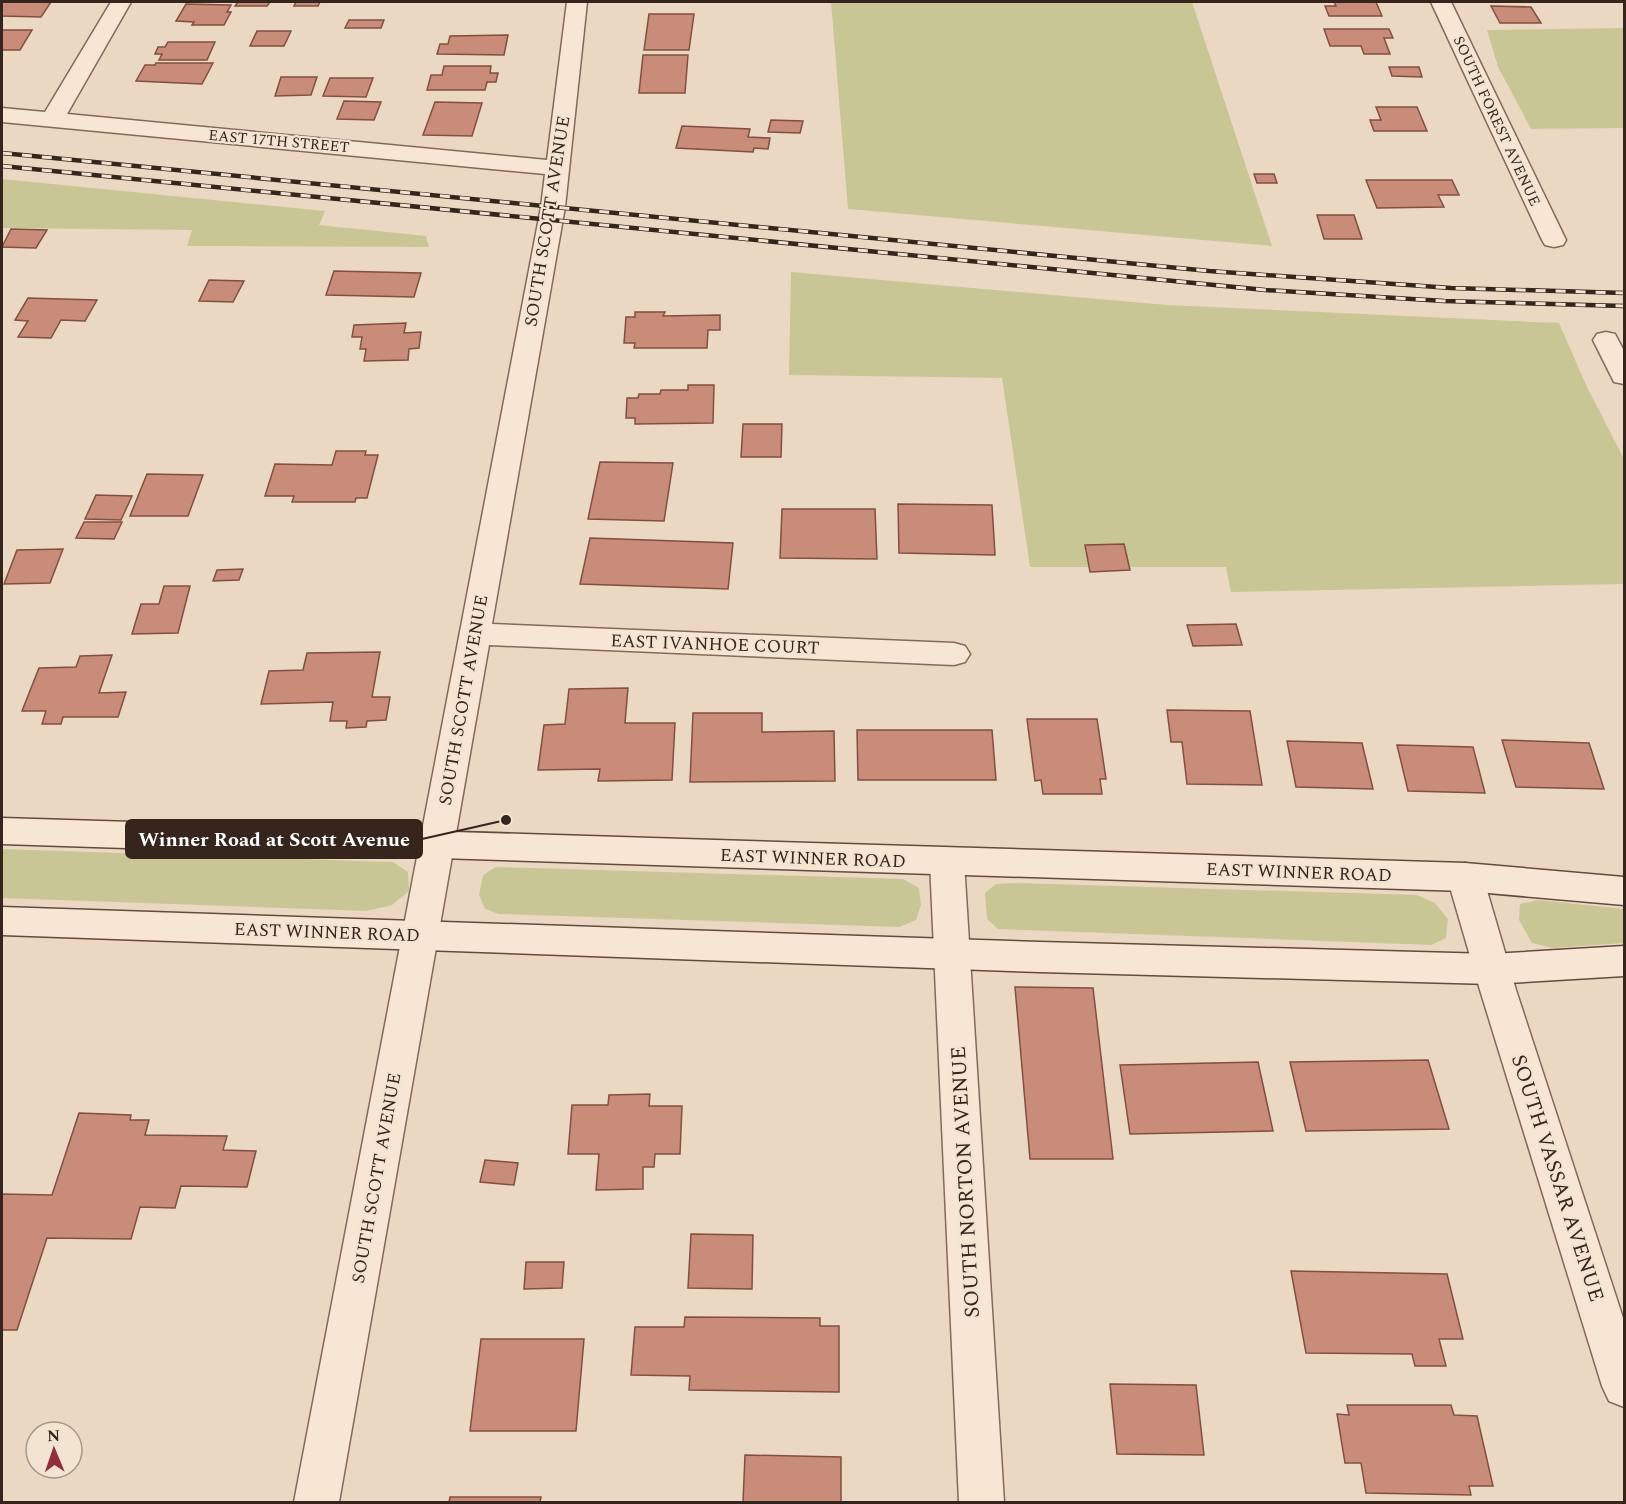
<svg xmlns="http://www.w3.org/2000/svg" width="1626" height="1504" viewBox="0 0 1626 1504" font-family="Spectral,serif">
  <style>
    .green { fill: #c9c696 }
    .building { fill: #c88c79; stroke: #824f41; stroke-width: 1.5 }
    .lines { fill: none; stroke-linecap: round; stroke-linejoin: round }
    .street-casing { stroke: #84695a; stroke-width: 3 }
    .secondary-casing { stroke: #664a3d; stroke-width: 3 }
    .street { fill: #f7e6d4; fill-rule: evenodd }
    .secondary { fill: #f7e6d4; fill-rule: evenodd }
    .rail-casing { stroke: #35251d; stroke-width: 4.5 }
    .rail { stroke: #f3e3d1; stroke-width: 3; stroke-dasharray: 10; stroke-linecap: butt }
    .labels { text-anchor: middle; stroke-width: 4.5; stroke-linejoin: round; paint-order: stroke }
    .far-street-label { font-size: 15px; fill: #35251d; stroke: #f3e3d1 }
    .street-label { font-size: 18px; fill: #35251d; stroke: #f3e3d1 }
    .near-street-label { font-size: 21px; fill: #35251d; stroke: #f3e3d1 }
    .leader { fill: none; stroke: #35251d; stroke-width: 2 }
    .callout-dot { fill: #35251d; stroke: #f3e3d1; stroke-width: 2 }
    .callout { fill: #35251d; stroke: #35251d; stroke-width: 2 }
    .callout-label { font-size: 20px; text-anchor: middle; font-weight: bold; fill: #fff }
  </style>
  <rect width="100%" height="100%" fill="#ebd8c2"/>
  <path class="green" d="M831,2H1192L1272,246L848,209Z
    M1624,28V128L1531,129L1498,67L1487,30Z
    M2,179L325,211L319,225L426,236L429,247L187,246L192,230L2,228Z
    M791,272L1167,305L1559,323L1586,385L1624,459V584L1231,592L1226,567H1030L1002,378L789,375Z
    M2,849L393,862L408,872L409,891L392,905L366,911L2,898Z
    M496,867L903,879L919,888L921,905L916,920L899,927L499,914L485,909L479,895L483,875Z
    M1017,883L1417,895L1435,903L1448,919L1446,938L1431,945L998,929L987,919L985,893L996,884Z
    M1538,900L1624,909V943L1553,948L1532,943L1519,920L1520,904Z"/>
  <path class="building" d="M2,2H51L41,17L2,16Z
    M238,2H270L267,6H235Z
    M296,2H320L318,6H294Z
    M1334,2H1376L1382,16H1329L1325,6H1336Z
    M186,4L231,5L227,12H231L224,25H192L194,22L176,21Z
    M1491,6L1531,7L1541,23H1500Z
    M649,14H694L689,50H644Z
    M349,20H384L381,28H345Z
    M1324,29H1389L1393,38H1384L1390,54H1364L1361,46H1330Z
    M2,30H32L20,50H2Z
    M257,31H291L284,46H250Z
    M508,35L504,55L437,54L440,44H448L450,36Z
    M168,42H215L207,60H159L162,54H155L158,47H165Z
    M643,55H688L685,93H639Z
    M156,63H213L202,84L136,81L145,65H155Z
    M444,66H491L490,73H498L496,82H487L485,90H427L431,75H442Z
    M1389,67H1419L1422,77L1392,76Z
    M281,77H317L311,95L275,96Z
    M330,78H373L366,97L323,96Z
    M344,101L381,102L374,120L337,119Z
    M435,102L482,103L472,136L423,135Z
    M1376,107H1417L1427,131H1374L1370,120H1381Z
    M771,120L803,121L800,133L768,132Z
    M682,126L750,129L748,137L770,138L768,149L754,148L753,152L676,148Z
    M1254,174H1274L1277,183H1257Z
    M1366,180H1452L1459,195H1438L1444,207L1377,208Z
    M1317,215H1354L1362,239H1324Z
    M11,229L47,230L36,248L2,247Z
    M334,271L421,273L414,297L326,295Z
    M209,280L244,281L233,302L199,301Z
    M28,298L97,300L85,321L61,320L51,338L18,337L28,321L15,320Z
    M635,312H665L663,316L720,315V330H708L707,348H634L635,343H624L626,317H635Z
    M406,323L404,333L421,332L419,348L409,349L408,360L364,361L366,349H360L362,337H352L354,325Z
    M688,385H714L713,423L635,424V418H626L627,398H638L639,394H660L661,390H688Z
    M743,424H782L781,457H741Z
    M336,451H366L365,455H378L367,498H356L355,502H292L294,496H265L275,464L332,465Z
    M600,462L673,463L664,521L588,519Z
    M147,474L203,475L188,516H130Z
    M96,495L132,496L121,520L85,519Z
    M898,504L992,505L995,555L899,553Z
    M782,509H875L877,559L780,558Z
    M84,522H122L114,539L76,538Z
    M590,538L733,543L728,589L580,584Z
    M1124,544L1130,570L1090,572L1085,545Z
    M63,549L50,583L4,584L17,550Z
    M243,569L239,580L213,581L217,570Z
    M164,586H190L178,633L132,634L141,604H159Z
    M1236,624L1242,645L1193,646L1187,625Z
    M380,652L372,697H390L386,720L367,721L366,727L346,728L347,721H330L333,702L261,704L269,671L303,670L307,653Z
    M112,655L99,693L126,692L118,717H63L61,724H42L46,711H22L39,668L76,667L80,656Z
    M628,688L625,723H675L672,780L598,781L600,769L538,770L544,725L565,724L569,689Z
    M1167,710L1250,711L1262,785L1187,784L1182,742H1171Z
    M693,713H762V732L834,731L835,781L690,782Z
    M1027,719H1097L1106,779H1100L1102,794H1043L1041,780L1035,781Z
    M857,730H992L996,780H858Z
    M1502,740L1589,743L1604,789L1516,787Z
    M1287,741L1362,743L1373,789L1296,787Z
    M1397,745L1473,747L1485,793L1408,791Z
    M1015,987L1093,988L1113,1159H1030Z
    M1428,1060L1449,1129L1306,1131L1290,1062Z
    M1258,1062L1273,1131L1130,1134L1120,1065Z
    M650,1094L649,1106H682L680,1154H655L654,1167H643V1189L596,1190L599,1154H568L572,1105H608L609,1095Z
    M79,1113L131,1115L130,1120H149L145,1135L227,1136L223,1150L256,1151L247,1187L181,1186L175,1208L140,1207L131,1239L47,1238L17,1330H2V1194L52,1195Z
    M485,1160L518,1163L514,1185L480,1182Z
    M691,1234L753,1235L752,1289L688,1288Z
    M526,1262H564L562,1288L524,1289Z
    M1291,1271L1447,1274L1463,1339H1439L1446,1366H1415L1412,1354L1306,1353Z
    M685,1317L820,1318V1326H839V1392L689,1390L690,1376L631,1375L635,1327H684Z
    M481,1339H584L576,1431H470Z
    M1110,1384L1196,1385L1204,1455L1117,1454Z
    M1347,1405H1451L1454,1415L1477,1416L1493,1486H1469L1471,1495L1366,1493L1361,1463H1345L1337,1414L1349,1415Z
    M745,1455L841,1457V1502H743Z
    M450,1497H541L540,1502H449Z"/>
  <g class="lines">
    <g class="street-casing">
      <path id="street" d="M111,2H131L67,114L547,160L567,2H587L565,207L492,624L954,643L965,646L970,654L965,662L954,665L489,645L339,1502H294L541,207L545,174L2,122V108L45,112Z
        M1431,2H1451L1566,240L1563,245L1554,247L1545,245L1542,240Z
        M1606,332L1615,334L1624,351V384L1614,382L1593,340L1597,334Z
        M947,849L959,853L964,862L1004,1502H959L930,862L935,853Z
        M1465,863L1477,867L1483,877L1516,990L1624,1321V1407L1609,1401L1602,1386L1480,990L1447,877L1453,867Z"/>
    </g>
    <g class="secondary-casing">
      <path id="secondary" d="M2,818L1465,863L1624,877V905L1465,891L2,844Z
        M2,907L1040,942L1491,954L1624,946V976L1491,984L1040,972L2,935Z"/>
    </g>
    <use href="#street" class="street"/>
    <use href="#secondary" class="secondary"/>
    <g class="rail-casing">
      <path id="rail" d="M2,153L1209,271L1451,288L1624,293
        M2,166L1265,290L1444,301L1624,306"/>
    </g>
    <use href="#rail" class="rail"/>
  </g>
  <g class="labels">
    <g class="far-street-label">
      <text transform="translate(1497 121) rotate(65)" y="5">SOUTH FOREST AVENUE</text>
      <text transform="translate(279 141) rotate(5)" y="5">EAST 17TH STREET</text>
    </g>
    <g class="street-label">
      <text transform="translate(547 221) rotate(-81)" y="6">SOUTH SCOTT AVENUE</text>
      <text transform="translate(715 644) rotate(2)" y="6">EAST IVANHOE COURT</text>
      <text transform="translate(463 700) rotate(-80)" y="6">SOUTH SCOTT AVENUE</text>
      <text transform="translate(813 858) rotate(2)" y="6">EAST WINNER ROAD</text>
      <text transform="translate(1299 872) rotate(2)" y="6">EAST WINNER ROAD</text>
      <text transform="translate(327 932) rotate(2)" y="6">EAST WINNER ROAD</text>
      <text transform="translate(376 1178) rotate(-80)" y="6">SOUTH SCOTT AVENUE</text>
    </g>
    <g class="near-street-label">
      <text transform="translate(1558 1178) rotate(72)" y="7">SOUTH VASSAR AVENUE</text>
      <text transform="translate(965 1182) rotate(-93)" y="7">SOUTH NORTON AVENUE</text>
    </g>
  </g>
  <path class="leader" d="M506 820L422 839"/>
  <circle class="callout-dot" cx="506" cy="820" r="6"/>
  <rect class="callout" x="126" y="820" width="296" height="38" rx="6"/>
  <g class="callout-label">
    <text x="274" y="846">Winner Road at Scott Avenue</text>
  </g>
  <rect width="1626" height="1504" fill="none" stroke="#35251d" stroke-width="6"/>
  <g transform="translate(54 1450) rotate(358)"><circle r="28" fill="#f3e3d1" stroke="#a79789" stroke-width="1.5"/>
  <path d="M0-4.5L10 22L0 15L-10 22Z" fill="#902d3f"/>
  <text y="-9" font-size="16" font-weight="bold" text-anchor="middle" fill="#35251d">N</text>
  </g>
</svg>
